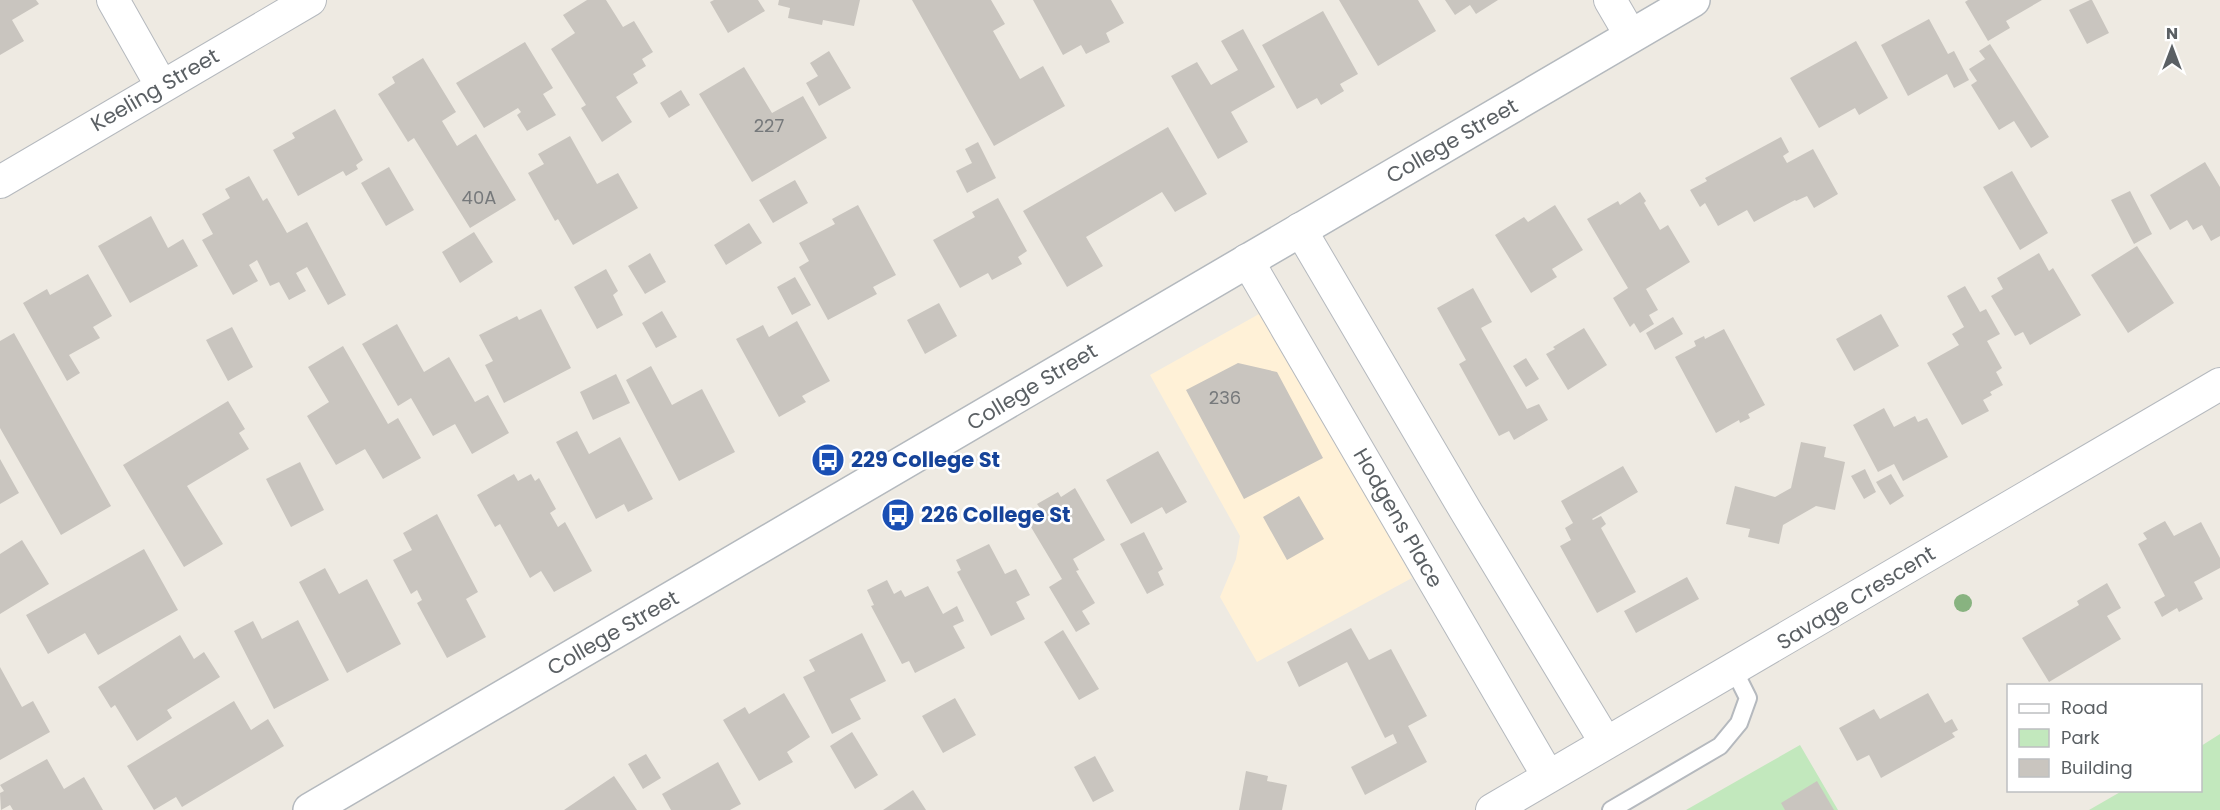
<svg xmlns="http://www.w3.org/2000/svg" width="2220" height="810" viewBox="0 0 2220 810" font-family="Poppins,sans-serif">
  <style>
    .commercial { fill: #fff1d7 }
    .green { fill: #c2e8bd }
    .building { fill: #c9c5bf }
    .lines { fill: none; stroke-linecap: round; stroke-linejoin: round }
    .lane-casing { stroke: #b5b9be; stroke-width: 20 }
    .street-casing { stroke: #b5b9be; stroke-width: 34 }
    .secondary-casing { stroke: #b4b9be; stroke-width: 36 }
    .lane { stroke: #fff; stroke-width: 16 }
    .street { stroke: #fff; stroke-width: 32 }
    .secondary { stroke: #fff; stroke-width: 33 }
    .tree { fill: #88b380 }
    .labels { text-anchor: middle; stroke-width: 5; stroke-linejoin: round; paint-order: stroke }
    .number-label { font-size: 18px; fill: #76797b }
    .street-label { font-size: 21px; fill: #5b6064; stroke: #fff }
    .transit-label { font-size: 21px; font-weight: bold; fill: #164399; stroke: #fff; text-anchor: start }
  </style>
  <rect width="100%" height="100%" fill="#eeeae2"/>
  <path class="commercial" d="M1268,309L1412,578L1257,662L1220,597L1236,559L1240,536L1150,375Z"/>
  <path class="green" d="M2220,734V810H2089L2122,791L2200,790L2201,746Z
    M1800,745L1838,810H1686Z"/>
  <path class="building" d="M0,0H36L39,4L12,20L24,41L0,55Z
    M587,0H606L623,27L634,21L653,52L642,59L646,66L633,74L638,83L616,97L632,122L602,142L581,108L586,105L551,49L575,33L563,15Z
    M714,0H758L765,11L728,33L710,2Z
    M779,0H860L854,26L823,20L822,25L788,18L790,8L778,5Z
    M912,0H991L1005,24L993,31L1020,79L1043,66L1065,106L994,146Z
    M1033,0H1111L1124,23L1106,33L1110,42L1086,54L1081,45L1063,55Z
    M1339,0H1418L1436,31L1378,66Z
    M1445,0H1498L1476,14L1470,5L1455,15Z
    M1968,0H2042L2006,21L2010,28L1988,41L1965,2Z
    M2090,0H2092L2109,33L2087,44L2069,10Z
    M1323,11L1358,74L1340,84L1344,91L1321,105L1317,98L1297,109L1262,45Z
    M1929,19L1948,54L1954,51L1969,80L1954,88L1947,74L1908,96L1881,45Z
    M1243,29L1275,87L1231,112L1248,142L1218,159L1171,76L1197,62L1211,85L1238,70L1221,41Z
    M1856,41L1888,98L1859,115L1855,108L1819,128L1790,78Z
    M525,42L553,88L543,94L556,115L527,131L517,115L521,112L518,108L484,128L456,83Z
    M1990,44L2049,137L2031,148L2014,121L1999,130L1971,85L1977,81L1969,69L1985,59L1979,51Z
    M829,51L851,88L819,106L806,83L818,76L810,63Z
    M423,58L456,112L442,121L457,146L476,134L516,200L470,228L414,138L408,142L378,94L395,83L392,77Z
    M744,67L772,113L803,96L827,138L752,182L699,94Z
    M681,90L690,105L669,118L660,103Z
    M335,109L363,160L356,165L358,169L346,176L343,171L298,196L273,150L295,138L292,133Z
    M1168,127L1207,194L1175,212L1162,192L1086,237L1103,266L1067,287L1023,211Z
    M570,136L597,184L618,173L638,208L573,245L558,219L555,221L528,173L544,164L538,154Z
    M1781,137L1789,152L1783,156L1787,163L1813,149L1838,194L1814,208L1807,196L1796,201L1795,200L1754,222L1747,210L1718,226L1705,203L1700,207L1690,190L1707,181L1705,178Z
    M978,142L996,178L967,193L956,171L972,163L965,149Z
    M2205,162L2220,187V236L2211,241L2202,225L2193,230L2187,220L2170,230L2150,195Z
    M389,167L414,210L386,226L361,183Z
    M2012,171L2048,233L2020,250L1983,187Z
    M249,176L263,201L267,198L287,233L307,222L346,295L328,305L307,267L296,273L306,291L289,300L279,282L270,286L257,260L249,265L258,281L233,295L202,240L213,234L202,214L230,198L225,189Z
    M795,180L808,203L773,223L759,200Z
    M2130,191L2152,234L2134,244L2111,200Z
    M1640,192L1646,201L1644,203L1660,230L1668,225L1690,262L1646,289L1658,310L1649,315L1654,324L1640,333L1634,323L1630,327L1613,298L1628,288L1587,219L1618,201L1620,205Z
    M998,198L1027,251L1018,257L1022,264L992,280L988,273L960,288L933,240L975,217L972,212Z
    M858,205L896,275L873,287L877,294L828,320L799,267L809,261L799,243L835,224L832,219Z
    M1555,205L1583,250L1552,269L1557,277L1531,293L1495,235L1524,217L1528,222Z
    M151,216L168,248L183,239L198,266L130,303L98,246Z
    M749,223L762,243L726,265L714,245Z
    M474,232L493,262L460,283L442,252Z
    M2137,246L2174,303L2128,333L2091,275Z
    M650,253L666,282L645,294L628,266Z
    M2039,253L2049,271L2053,268L2081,315L2030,345L2023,332L2015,336L1991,296L2003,289L1997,278Z
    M606,269L618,291L613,295L623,315L597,329L574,287Z
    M88,274L112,316L93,327L100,338L69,355L80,373L67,381L23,303L47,289L50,295Z
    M795,277L811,305L792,315L777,287Z
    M1965,286L1980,312L1986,309L2000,334L1987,341L2002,368L1996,372L2003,385L1990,392L1992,395L1983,400L1989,411L1962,425L1927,363L1959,345L1952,334L1964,327L1947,296Z
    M1473,288L1492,322L1481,328L1527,409L1539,404L1548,420L1514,440L1509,431L1499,436L1459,364L1466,360L1437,308Z
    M939,303L957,336L925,354L907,320Z
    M541,309L571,368L504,403L485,365L493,361L479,335L517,316L519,320Z
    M662,311L677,337L656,348L642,323Z
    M1881,314L1899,346L1854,371L1836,339Z
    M1673,317L1683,334L1655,350L1646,333Z
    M797,321L830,381L802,396L806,402L779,417L736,339L763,325L769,337Z
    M397,324L424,372L449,357L475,402L488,395L509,433L472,454L455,424L433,436L411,398L398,406L362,344Z
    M232,327L253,367L228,381L206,340Z
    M1584,328L1607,365L1568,390L1546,354L1555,349L1553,347Z
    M1724,329L1765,405L1748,414L1750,418L1740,423L1739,420L1716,433L1675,357L1696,346L1694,341L1704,336L1705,339Z
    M14,333L111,506L61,535L0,428V341Z
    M343,346L388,424L398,418L421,458L383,479L365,449L336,465L307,416L329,402L308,367Z
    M1526,358L1539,379L1526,387L1513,366Z
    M1238,363L1277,372L1323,458L1244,499L1186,390Z
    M651,366L672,405L702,389L735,452L679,481L626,380Z
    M616,374L630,403L593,420L580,392Z
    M228,401L245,429L239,433L249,449L187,486L223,544L184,567L123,465Z
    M1884,408L1894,427L1915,416L1918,422L1927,418L1948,457L1903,481L1894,464L1878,472L1853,425Z
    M577,431L589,454L620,437L653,499L628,512L624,504L596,519L556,442Z
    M1801,442L1826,447L1824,457L1845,462L1835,510L1816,506L1783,525L1779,544L1748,537L1750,529L1726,524L1735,486L1775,497L1791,488Z
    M1158,451L1187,502L1166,514L1162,507L1131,524L1106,480Z
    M0,459L19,493L0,504Z
    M300,462L324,510L291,527L266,479Z
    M1623,466L1638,492L1592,519L1593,520L1601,516L1606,524L1601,528L1636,592L1597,613L1560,546L1571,540L1565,528L1573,523L1561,501Z
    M1865,469L1876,492L1864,499L1851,476Z
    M514,474L518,481L531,474L535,481L539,478L556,509L550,513L558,527L565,522L592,571L554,592L541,571L530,578L500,524L495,527L477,495Z
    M1891,474L1904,496L1890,505L1876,482Z
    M1075,488L1105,540L1073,559L1079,570L1076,571L1095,603L1082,611L1090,624L1076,632L1049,587L1062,579L1025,517L1040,508L1037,504L1058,492L1061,497Z
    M1299,496L1324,539L1287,560L1263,517Z
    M437,514L478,592L466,599L486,637L447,658L417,603L422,600L417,590L411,594L393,560L412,550L403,533Z
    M2165,521L2174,536L2201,522L2220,558V568L2194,582L2203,599L2179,612L2177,608L2162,617L2154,602L2165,596L2138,544L2147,539L2143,533Z
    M1144,532L1163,569L1158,572L1164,585L1147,594L1120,544Z
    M22,540L49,584L0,614V554Z
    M989,544L1005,574L1016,569L1030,595L1016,602L1025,619L991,636L957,572L961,570L956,560Z
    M144,549L178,610L98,655L85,633L48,654L26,615Z
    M325,568L339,594L367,579L401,644L347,673L299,582Z
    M1687,577L1699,599L1636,633L1624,611Z
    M887,580L894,594L901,590L905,597L928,586L943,614L957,606L964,621L953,626L965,648L915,673L909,661L902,664L871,606L874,605L867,590Z
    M2107,583L2121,608L2107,616L2121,639L2049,682L2022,638L2079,605L2077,601Z
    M298,620L329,680L274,709L234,631L253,621L262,639Z
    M1351,628L1369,660L1391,649L1427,716L1408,726L1427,762L1365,795L1351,767L1397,743L1393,734L1385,738L1347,662L1299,687L1287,662Z
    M1063,630L1099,689L1079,700L1044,642Z
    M862,633L886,681L850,699L861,719L832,734L803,677L815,671L809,660Z
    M180,635L194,659L204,652L220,677L167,710L172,718L137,741L115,705L111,708L98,687Z
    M0,667L22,707L33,701L50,732L0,760Z
    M784,693L810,737L787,752L793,762L759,781L723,720L745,707L749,714Z
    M1928,693L1945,723L1952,719L1958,730L1952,733L1955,737L1881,778L1869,755L1857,761L1839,728L1874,709L1880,719Z
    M955,698L976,735L943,753L922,716Z
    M234,701L251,730L268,719L284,746L182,807L176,797L154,810L127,766Z
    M852,732L878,775L855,789L830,746Z
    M646,754L661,778L643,789L628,764Z
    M1095,756L1114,791L1093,802L1074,767Z
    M47,759L64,789L84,777L103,810H13L10,805L1,810L0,793L4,791L0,785Z
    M718,762L741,804L730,810H671L662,794Z
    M1246,771L1268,776L1267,781L1287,785L1282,810H1239Z
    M614,776L637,810H564Z
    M1817,781L1834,810H1785L1781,803Z
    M913,790L926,810H883Z"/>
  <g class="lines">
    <g class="lane-casing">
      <path id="lane" d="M1611,810L1720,746L1739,723L1748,698L1734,670"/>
    </g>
    <g class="street-casing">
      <path id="street" d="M113,0L161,85
        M1610,0L1631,36
        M0,182L310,0
        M1300,229L1467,513L1606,743
        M1247,260L1548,776
        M1492,810L2220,384"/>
    </g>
    <g class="secondary-casing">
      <path id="secondary" d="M310,810L1693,0"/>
    </g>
    <use href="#lane" class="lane"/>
    <use href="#street" class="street"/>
    <use href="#secondary" class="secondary"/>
  </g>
  <circle class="tree" cx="1963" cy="603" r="9"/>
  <defs>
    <g id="bus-disc" transform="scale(1.725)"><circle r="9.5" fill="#1a4fb4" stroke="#fff"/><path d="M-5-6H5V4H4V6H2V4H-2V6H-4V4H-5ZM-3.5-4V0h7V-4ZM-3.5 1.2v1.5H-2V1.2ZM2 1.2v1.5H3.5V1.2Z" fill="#fff"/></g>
  </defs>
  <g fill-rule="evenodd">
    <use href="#bus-disc" x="828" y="460"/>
    <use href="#bus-disc" x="898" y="515"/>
  </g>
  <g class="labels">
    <g class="number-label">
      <text x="769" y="132">227</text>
      <text x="479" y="204">40A</text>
      <text x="1225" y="404">236</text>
    </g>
    <g class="street-label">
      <text transform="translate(155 90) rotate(-30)" y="7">Keeling Street</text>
      <text transform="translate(1452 141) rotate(-30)" y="7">College Street</text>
      <text transform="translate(1032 387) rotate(-31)" y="7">College Street</text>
      <text transform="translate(1398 518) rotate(60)" y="7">Hodgens Place</text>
      <text transform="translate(1856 598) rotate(-31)" y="7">Savage Crescent</text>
      <text transform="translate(613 633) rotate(-30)" y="7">College Street</text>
    </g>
    <g class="transit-label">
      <text x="851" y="467">229 College St</text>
      <text x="921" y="522">226 College St</text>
    </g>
  </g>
  <rect x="2007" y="684" width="195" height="108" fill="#ffffff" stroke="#bdbfc1" stroke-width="1.5"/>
  <rect x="2019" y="704" width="30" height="9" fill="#ffffff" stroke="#bdbfc1" stroke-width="1.5"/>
  <text x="2061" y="714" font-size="18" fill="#5b6064">Road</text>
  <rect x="2019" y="729" width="30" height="18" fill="#c2e8bd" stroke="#bdbfc1" stroke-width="1.5"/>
  <text x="2061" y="744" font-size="18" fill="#5b6064">Park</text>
  <rect x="2019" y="759" width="30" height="18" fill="#c9c5bf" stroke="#bdbfc1" stroke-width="1.5"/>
  <text x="2061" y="774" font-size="18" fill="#5b6064">Building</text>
  <g transform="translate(2172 48)" stroke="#ffffff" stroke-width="4.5" paint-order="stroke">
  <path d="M0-4.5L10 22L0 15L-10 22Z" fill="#5b6064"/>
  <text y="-9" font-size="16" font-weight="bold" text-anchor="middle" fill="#5b6064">N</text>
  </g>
</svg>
